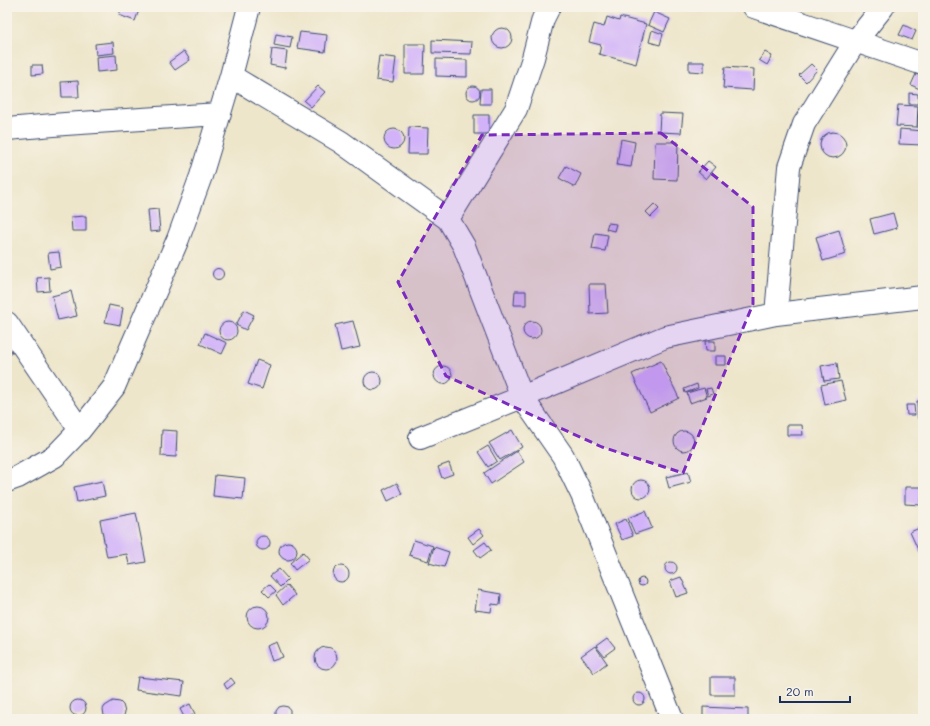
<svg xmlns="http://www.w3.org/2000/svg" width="930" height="726" viewBox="0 0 930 726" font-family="Mali,sans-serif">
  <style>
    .building { fill: #d2b3f9 }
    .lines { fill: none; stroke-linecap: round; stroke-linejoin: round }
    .minor-casing { stroke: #3b4a6e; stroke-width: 24 }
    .minor { stroke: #fff; stroke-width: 22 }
    .marked { fill: #7b2cbf; fill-opacity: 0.2; stroke: #7b2cbf; stroke-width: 3; stroke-dasharray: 8 5; stroke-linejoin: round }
  </style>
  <rect width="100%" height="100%" fill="#f7f3e8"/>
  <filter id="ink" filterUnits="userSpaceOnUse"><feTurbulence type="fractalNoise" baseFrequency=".025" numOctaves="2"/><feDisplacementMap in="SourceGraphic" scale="8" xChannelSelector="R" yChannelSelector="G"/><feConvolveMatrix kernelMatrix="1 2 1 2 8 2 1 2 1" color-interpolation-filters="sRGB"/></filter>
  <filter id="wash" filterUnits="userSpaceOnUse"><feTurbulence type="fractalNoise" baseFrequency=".012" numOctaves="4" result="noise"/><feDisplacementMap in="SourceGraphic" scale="16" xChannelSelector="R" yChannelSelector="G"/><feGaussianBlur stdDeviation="0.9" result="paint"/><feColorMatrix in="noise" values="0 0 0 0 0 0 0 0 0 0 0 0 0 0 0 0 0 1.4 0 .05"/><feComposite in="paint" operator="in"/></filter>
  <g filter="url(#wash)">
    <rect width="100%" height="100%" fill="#eee6cb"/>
    <g id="blocks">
      <path class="building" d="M122,7H131L139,10L135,21L119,15Z
        M654,12L670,19L664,32L648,25Z
        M607,17L619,21L620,17L646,24L636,64L599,54L601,45L589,42L594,24L604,27Z
        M904,25L916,31L912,40L899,35Z
        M492 38a10 10 0 1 1 20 0a10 10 0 1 1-20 0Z
        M652,30L663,34L660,45L649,42Z
        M300,32L327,35L325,52L297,48Z
        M276,34L292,37L290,48L274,45Z
        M432,40L472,42L471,54L432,53Z
        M113,42L114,53L96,55L95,44Z
        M405,44H425L424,74H405Z
        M272,49L287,51L285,68L270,65Z
        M184,51L190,60L175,70L169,62Z
        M765,52L772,56L767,65L759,60Z
        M116,55L117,70L97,72L96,57Z
        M379,56L396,58L393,82L376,80Z
        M436,59L467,60V77L436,76Z
        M689,62H704V72L689,71Z
        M811,64L817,70L806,82L799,75Z
        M32,65H42L43,74L32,75Z
        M725,67L754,69L753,90L723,88Z
        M916,74L923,77L922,90L911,85Z
        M78,81L79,97H62L61,82Z
        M318,86L325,92L311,107L304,101Z
        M466 93a7 7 0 1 1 14 0a7 7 0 1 1-14 0Z
        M481,89H491V104H480Z
        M909,93L918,94V104H909Z
        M898,105L918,106L917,127L896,126Z
        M919,106H923V128H918Z
        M660,113L683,114L681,133L659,132Z
        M474,115H489V134H474Z
        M409,127L428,128L427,154H408Z
        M384 139a10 10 0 1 1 20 0a10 10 0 1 1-20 0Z
        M900,129L923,131V145L899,144Z
        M820 145a13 13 0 1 1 26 0a13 13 0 1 1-26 0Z
        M621,139L635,142L631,167L617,165Z
        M655,142H678L677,180L654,179Z
        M708,161L716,167L706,179L698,172Z
        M566,166L581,174L575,187L559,178Z
        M654,204L659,209L651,217L646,212Z
        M158,209L160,231L150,232L148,210Z
        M893,213L897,228L874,234L870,219Z
        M86,216V231H72L71,217Z
        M608,223L616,224L614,231L606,229Z
        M839,230L846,254L823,261L816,237Z
        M595,233L608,235L605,251L592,249Z
        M59,252L61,267L50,269L48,253Z
        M212.5 274a5.5 5.5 0 1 1 11 0a5.5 5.5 0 1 1-11 0Z
        M49,277L50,291L38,292L37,278Z
        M589,284H606L608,313L590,314Z
        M71,291L77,316L58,320L52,296Z
        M515,291H526V305H514Z
        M109,305L123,308L120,325L105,322Z
        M244,310L254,315L246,330L236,325Z
        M523 330a9 9 0 1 1 18 0a9 9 0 1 1-18 0Z
        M353,321L360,347L341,351L335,325Z
        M219 331a9 9 0 1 1 18 0a9 9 0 1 1-18 0Z
        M205,333L227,343L222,354L200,344Z
        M7,339L12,347V351L7,359Z
        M705,341H715V351H706Z
        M715,356H726V365H715Z
        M257,360L270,365L262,389L248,384Z
        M661,361L679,398L650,412L632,374Z
        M837,363L839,379L824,381L821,366Z
        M434 375a9 9 0 1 1 18 0a9 9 0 1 1-18 0Z
        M364 381a9 9 0 1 1 18 0a9 9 0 1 1-18 0Z
        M841,381L846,400L825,405L821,385Z
        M697,384L698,388L685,393L684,389Z
        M704,388L707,397L690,403L687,393Z
        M711,388L713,394L708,396L706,389Z
        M917,401H923V419H918Z
        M906,405H914L915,415H907Z
        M787,425H802L803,435H787Z
        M162,430L177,431L176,457L161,456Z
        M512,430L522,447L500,460L489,443Z
        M674 441a10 10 0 1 1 20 0a10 10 0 1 1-20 0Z
        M488,446L497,461L488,467L478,452Z
        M517,451L524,462L491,484L484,473Z
        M449,463L453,474L442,478L438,467Z
        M688,472L691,482L669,488L666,477Z
        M215,475L245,478L243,499L213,496Z
        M632 489a9 9 0 1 1 18 0a9 9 0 1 1-18 0Z
        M102,481L105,496L77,502L74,487Z
        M397,483L402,494L388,501L383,490Z
        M905,487H922L921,505L905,504Z
        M645,511L652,528L635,534L628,518Z
        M136,513L146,562L129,565L127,554L107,557L100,520Z
        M626,519L633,536L622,540L615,524Z
        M922,527L923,550L919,552L910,532Z
        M479,529L484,535L473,544L468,537Z
        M256 543a7 7 0 1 1 14 0a7 7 0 1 1-14 0Z
        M414,540L433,546L428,561L409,555Z
        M279 551a9 9 0 1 1 18 0a9 9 0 1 1-18 0Z
        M485,542L491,550L480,558L474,550Z
        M434,547L449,552L444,567L429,563Z
        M303,552L309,559L295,570L290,563Z
        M665 568a6 6 0 1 1 12 0a6 6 0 1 1-12 0Z
        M333 574a8 8 0 1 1 16 0a8 8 0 1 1-16 0Z
        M279,569L288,579L280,587L270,576Z
        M681,577L688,593L676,597L670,581Z
        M638 582a4 4 0 1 1 8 0a4 4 0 1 1-8 0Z
        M269,584L276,591L269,597L262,590Z
        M287,585L295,595L283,605L276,595Z
        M478,590L501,594L500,605L492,604L491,612L475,610Z
        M247 617a11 11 0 1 1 22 0a11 11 0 1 1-22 0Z
        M607,638L615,648L604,656L596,646Z
        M277,642L283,657L272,661L267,646Z
        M595,646L607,663L594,673L581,656Z
        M315 658a11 11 0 1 1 22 0a11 11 0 1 1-22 0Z
        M138,677L184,682L182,696L136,690Z
        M711,677H735V695H711Z
        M231,678L235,683L227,689L224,684Z
        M633 699a6 6 0 1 1 12 0a6 6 0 1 1-12 0Z
        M70 708a8 8 0 1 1 16 0a8 8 0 1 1-16 0Z
        M113,701L120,702L123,705L125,712L123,719H106L104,716L103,709L105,706Z
        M190,704L195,714L185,719L180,709Z
        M283,706L288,707L290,710V718L289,719H278L276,716V711L279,707Z
        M703,707L748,709V719H703Z"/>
    </g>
  </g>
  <g filter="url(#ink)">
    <use href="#blocks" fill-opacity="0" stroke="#3b4a6e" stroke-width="1"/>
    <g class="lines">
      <g class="minor-casing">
        <path id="minor" d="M549,7L543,19L533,58L516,109L448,219L464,246L522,397L563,456L582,495L672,719
          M754,7L923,64
          M231,76L341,142L448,219
          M7,129L65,124L219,114
          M776,314L789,167L804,124L855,42L883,7
          M7,323L80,430
          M420,438L522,397L665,337L776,314L923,297
          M7,481L18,477L55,456L80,430L114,387L178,239L201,176L231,76L249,7"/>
      </g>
      <use href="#minor" class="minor"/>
    </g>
  </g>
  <path class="marked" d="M661,133L753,207V304L683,473L602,447L446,376L398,282L482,135Z"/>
  <rect width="930" height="726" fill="none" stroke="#f7f3e8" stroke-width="24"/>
  <path d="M780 696v6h70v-6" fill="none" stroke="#1b2f5e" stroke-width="2"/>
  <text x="786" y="696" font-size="12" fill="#1b2f5e" stroke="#f7f3e8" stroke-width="3" paint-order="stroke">20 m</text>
</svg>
